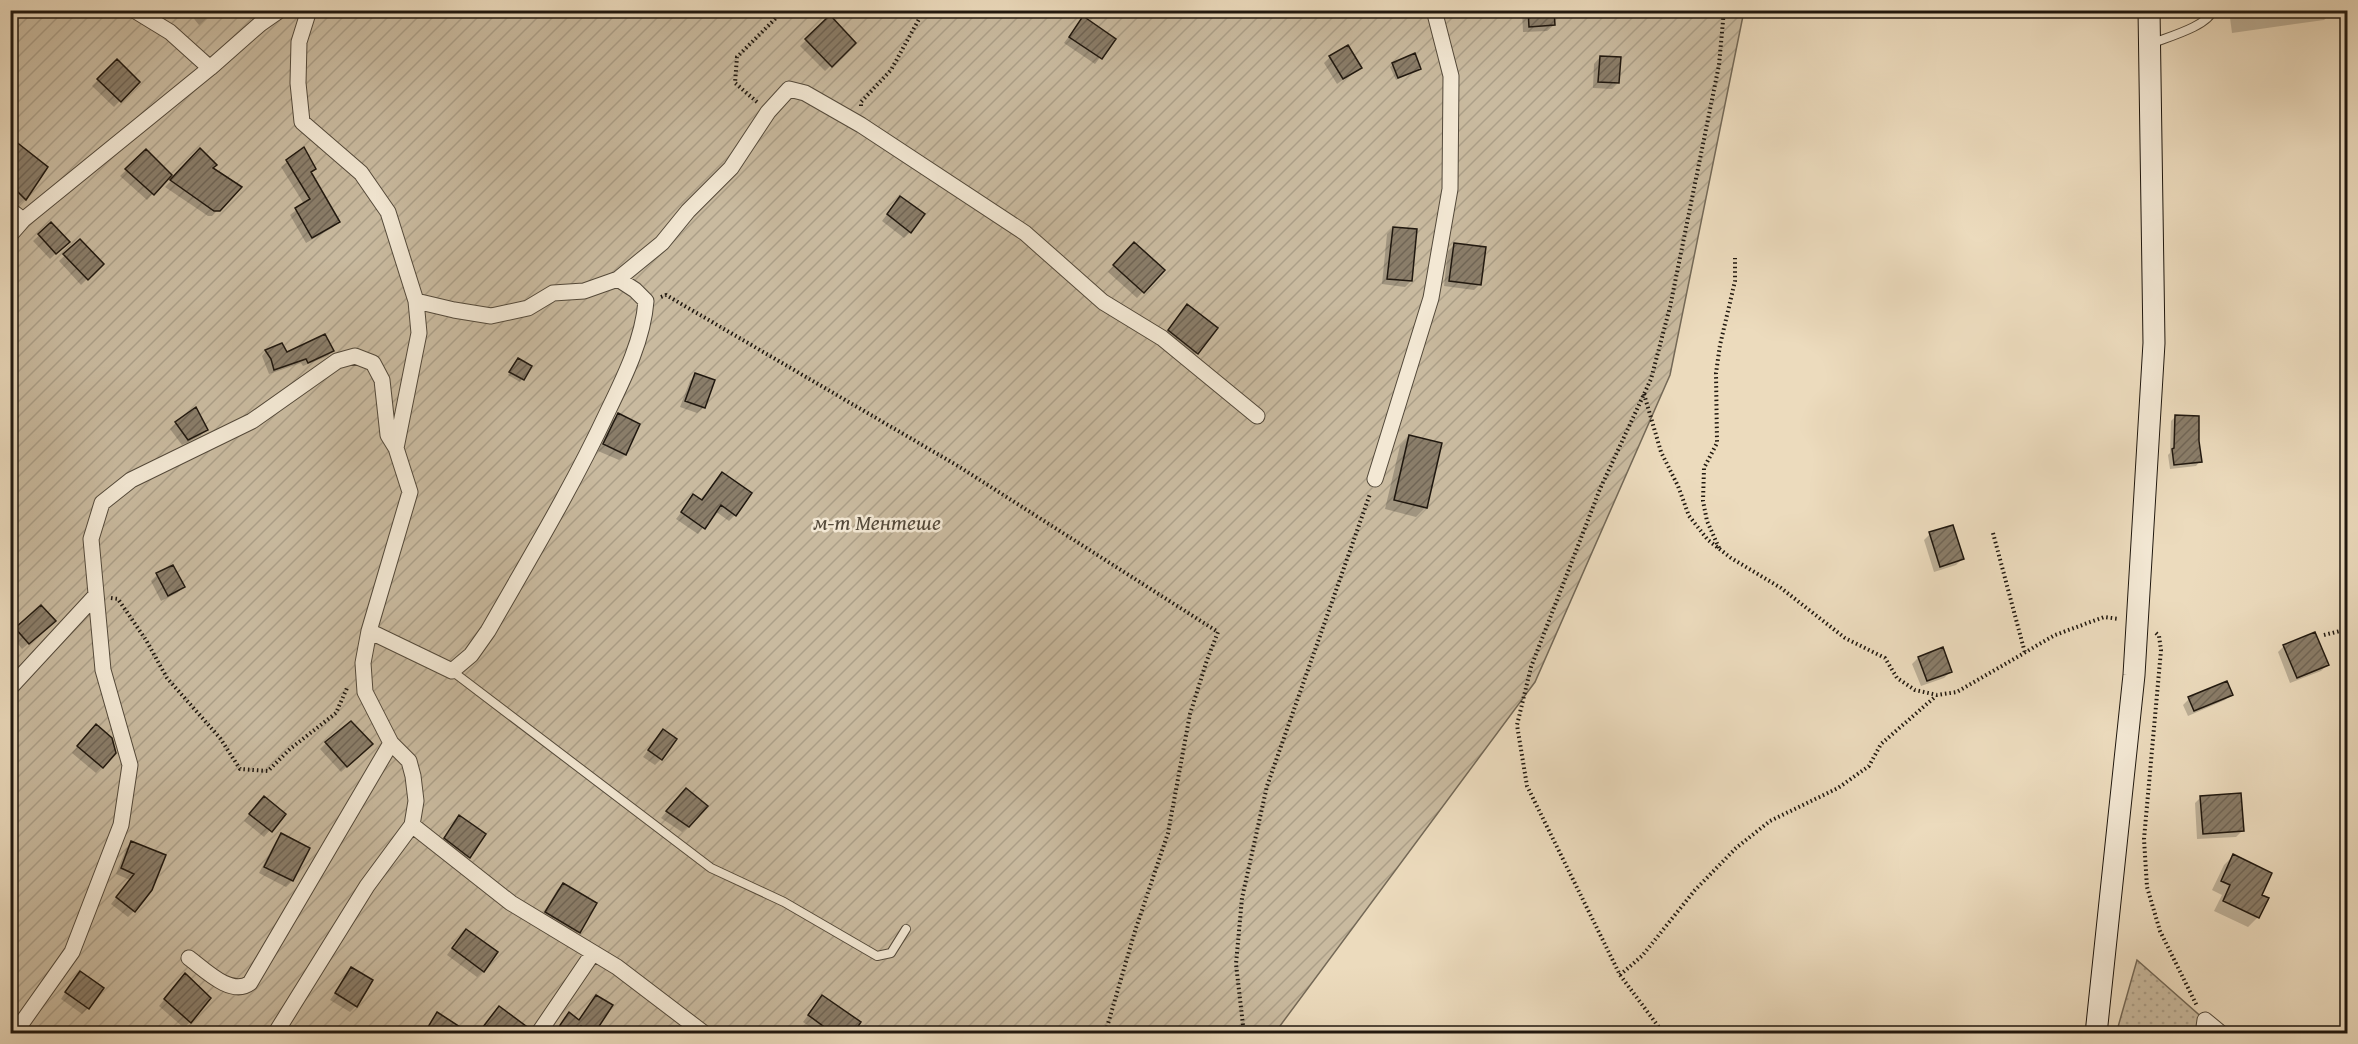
<svg xmlns="http://www.w3.org/2000/svg" width="2358" height="1044" viewBox="0 0 2358 1044" font-family="'Gentium Book Plus',serif">
  <style>
    .grass { fill: url(#grass-dots); stroke: #746957; stroke-width: 1.5 }
    .garden { fill: url(#garden-furrows); stroke: #746957; stroke-width: 1.5 }
    .shadow { fill: #0003 }
    .building { fill: url(#building-hatch); stroke: #20180f; stroke-width: 1.5 }
    .lines { fill: none; stroke-linecap: round; stroke-linejoin: round }
    .lane-casing { stroke: #53493a; stroke-width: 10 }
    .street-casing { stroke: #53493a; stroke-width: 17 }
    .secondary-casing { stroke: #20180f; stroke-width: 23 }
    .path { stroke: #20180f; stroke-width: 4; stroke-dasharray: 1.5 3; stroke-linecap: butt }
    .lane { stroke: #f3e8d4; stroke-width: 8 }
    .street { stroke: #f3e8d4; stroke-width: 15 }
    .secondary { stroke: #f3e8d4; stroke-width: 21 }
    .labels { text-anchor: middle; stroke-width: 5; stroke-linejoin: round; paint-order: stroke }
    .park-label { font-size: 22px; font-style: italic; fill: #53493a; stroke: #f3e8d4 }
  </style>
  <defs>
    <pattern id="grass-dots" width="8" height="8" patternUnits="userSpaceOnUse" patternTransform="scale(1.5)"><rect width="8" height="8" fill="#c9ba9f"/><path d="M2 2h.1M6 6h.1" fill="none" stroke="#ac9f88" stroke-width="1.8" stroke-linecap="round"/></pattern>
    <pattern id="garden-furrows" width="10" height="10" patternUnits="userSpaceOnUse" patternTransform="scale(1.5)"><rect width="10" height="10" fill="#c9ba9f"/><path d="M-1 1l2-2M0 10L10 0M9 11l2-2" fill="none" stroke="#ac9f88"/></pattern>
    <pattern id="building-hatch" width="6" height="6" patternUnits="userSpaceOnUse" patternTransform="scale(1.5)"><rect width="6" height="6" fill="#8a7d69"/><path d="M-1 1l2-2M0 6l6-6M5 7l2-2" fill="none" stroke="#706555"/></pattern>
  </defs>
  <rect width="100%" height="100%" fill="#ecdbbd"/>
  <filter id="stains"><feTurbulence type="fractalNoise" baseFrequency=".00333" numOctaves="4"/><feColorMatrix values="0 0 0 0 .2 0 0 0 0 .09 0 0 0 0 .02 0 0 0 .5 -.17"/></filter>
  <radialGradient id="worn" r=".72"><stop offset=".6" stop-color="#630" stop-opacity="0"/><stop offset="1" stop-color="#630" stop-opacity=".3"/></radialGradient>
  <path class="grass" d="M2137,960L2205,1020L2203,1033L2116,1034Z"/>
  <path class="garden" d="M10,11H1744L1670,375L1535,682L1274,1034L11,1033Z"/>
  <path class="shadow" d="M187,10H215L199,25Z
    M1522,10H1553L1554,25L1547,31L1523,32Z
    M2229,10H2334V11L2324,20L2232,33Z
    M830,17L854,43L825,71L800,46Z
    M1083,18L1114,39L1095,64L1064,43Z
    M1330,57L1360,68L1337,84L1324,63Z
    M1600,57L1618,83L1612,89L1593,88L1594,64Z
    M117,61L138,82L114,107L92,86Z
    M1393,64L1420,68L1396,80L1390,67Z
    M10,139L25,199L13,210L10,208Z
    M303,149L315,169L310,173L338,222L332,228L306,243L290,215L304,204L281,167Z
    M200,150L211,168L240,187L212,216H208L165,187Z
    M146,151L170,175L147,200L120,176Z
    M895,204L910,232L904,238L882,221Z
    M51,224L68,242L50,259L33,241Z
    M1393,228L1411,281L1405,287L1382,284L1387,234Z
    M80,241L102,264L81,285L59,261Z
    M1454,245L1480,284L1474,290L1444,286L1448,251Z
    M1128,250L1163,270L1137,298L1108,272Z
    M1181,312L1197,353L1191,359L1163,337Z
    M266,351L286,354L332,351L328,356L303,366L301,363L269,374L262,356Z
    M518,360L530,367L520,382L508,375Z
    M696,375L704,407L697,413L680,407L690,381Z
    M10,409L19,417L10,426Z
    M618,415L625,454L619,460L598,451L612,421Z
    M2175,417L2198,441L2200,461L2196,466L2170,469L2168,455L2170,453L2171,421Z
    M176,423L206,430L200,436L182,445L170,429Z
    M1409,437L1426,507L1416,517L1385,509L1400,446Z
    M716,480L735,515L729,521L715,511L698,534L676,519L694,496L701,501Z
    M1930,534L1962,559L1956,565L1934,572L1924,540Z
    M157,575L183,587L177,593L161,601L151,581Z
    M41,607L48,627L22,649L10,634Z
    M2284,646L2327,665L2321,671L2290,683L2278,652Z
    M1942,649L1950,672L1944,678L1921,686L1912,664L1918,658Z
    M2231,694L2225,700L2188,716L2183,705L2189,699Z
    M663,731L661,759L655,765L643,757Z
    M90,732L115,752L96,773L72,753Z
    M326,743L365,750L341,772L320,749Z
    M680,796L688,826L682,832L661,818Z
    M2201,797L2242,831L2236,837L2197,839L2195,803Z
    M258,804L284,814L264,837L244,821Z
    M459,817L469,857L463,863L439,844Z
    M282,835L308,848L292,881L286,887L259,873L276,841Z
    M132,843L164,855L134,911L128,917L111,904L130,880L116,874L126,849Z
    M2233,856L2260,895L2267,899L2258,917L2248,927L2214,911L2222,895L2212,890L2224,865Z
    M563,884L595,903L578,932L572,938L540,919L557,890Z
    M460,937L483,971L477,977L447,955Z
    M352,969L356,1006L350,1012L330,1000Z
    M74,979L88,1008L82,1014L61,999Z
    M179,981L190,1022L184,1028L159,1006Z
    M596,997L610,1006L592,1034L575,1032L574,1034H554L569,1014L578,1021Z
    M822,997L851,1034H820L803,1022Z
    M494,1014L515,1034H478Z
    M435,1017L449,1034H432L426,1030Z"/>
  <path class="building" d="M1528,10H1554L1555,25L1529,27Z
    M830,15L856,43L832,67L805,39Z
    M1083,16L1116,39L1102,59L1069,37Z
    M1348,45L1362,68L1343,79L1329,56Z
    M1415,53L1421,69L1398,78L1392,63Z
    M1600,56L1621,57L1619,83L1598,82Z
    M117,59L140,82L121,102L97,79Z
    M10,137L48,167L26,200L10,184Z
    M304,147L316,169L311,172L340,222L312,238L295,208L310,199L286,160Z
    M200,148L217,165L213,168L242,187L220,211H214L170,180Z
    M146,149L172,175L154,195L125,169Z
    M900,196L925,214L911,233L887,214Z
    M51,222L70,242L56,254L38,234Z
    M1393,227L1417,229L1412,281L1387,279Z
    M80,239L104,264L88,280L63,254Z
    M1134,242L1165,270L1144,293L1113,265Z
    M1454,243L1486,247L1481,285L1449,281Z
    M1187,304L1218,328L1198,354L1168,330Z
    M325,334L334,351L308,363L306,359L274,370L271,359L265,350L282,343L287,352Z
    M518,358L532,366L524,380L509,372Z
    M695,373L715,380L705,408L685,401Z
    M196,407L208,430L188,440L175,422Z
    M618,413L640,424L626,455L603,444Z
    M2175,415L2199,416V441L2202,462L2174,465L2172,449L2174,448Z
    M1409,435L1442,443L1427,508L1394,500Z
    M722,472L752,493L736,516L721,505L705,529L681,512L693,494L702,500Z
    M1953,525L1964,559L1940,567L1929,532Z
    M173,565L185,587L168,596L156,573Z
    M41,605L56,621L29,644L15,628Z
    M2315,632L2329,665L2297,678L2283,645Z
    M1943,647L1952,672L1927,681L1918,657Z
    M2227,681L2233,695L2194,711L2188,697Z
    M351,721L373,744L347,767L325,742Z
    M96,724L112,738L116,753L103,768L77,746Z
    M663,729L677,739L662,760L648,750Z
    M686,788L708,806L689,827L666,811Z
    M2241,793L2244,831L2203,834L2200,796Z
    M264,796L286,814L272,832L249,814Z
    M459,815L486,834L470,858L444,838Z
    M281,833L310,848L293,881L264,867Z
    M131,841L166,855L152,890L135,912L116,897L134,874L121,868Z
    M2233,854L2272,873L2262,895L2269,898L2259,918L2223,901L2230,885L2221,881Z
    M563,883L597,903L580,933L545,912Z
    M466,929L498,952L484,972L452,948Z
    M351,967L373,980L357,1007L335,993Z
    M80,971L104,988L89,1009L65,992Z
    M185,973L211,998L191,1023L164,999Z
    M596,995L613,1005L594,1034L581,1026L576,1034H554L569,1012L579,1020Z
    M822,995L861,1022L853,1034H834L808,1015Z
    M499,1006L530,1029L528,1034H491L483,1027Z
    M437,1012L471,1034H438L428,1027Z"/>
  <g class="lines">
    <g class="lane-casing">
      <path id="lane" d="M2153,43C2168,37 2208,26 2213,10
        M452,671L711,868L784,902L877,956L891,953L906,929"/>
    </g>
    <g class="street-casing">
      <path id="street" d="M134,10L170,32L210,68
        M10,210L23,220
        M10,235L23,220L210,68L260,24L280,10
        M416,301L454,310L491,316L528,308L553,293L584,291L618,279L662,243L688,211L731,168L768,112L789,89L805,93L861,125L1025,233L1103,302L1162,338L1257,416
        M1375,479L1431,298L1450,189L1451,76L1434,10
        M369,631L452,671L471,655L488,631C529,559 572,488 607,413C624,378 643,340 646,301L635,290L618,279
        M10,688L96,595
        M412,825L511,903L617,967L705,1034
        M189,958C204,969 231,997 250,983L391,743
        M14,1034L72,952L121,825L130,765L103,670L91,539L102,503L131,480L252,421L337,361L355,356L373,363L382,380L388,435L396,448
        M275,1034L367,886L412,825L416,801L413,776L409,761L391,743L365,692L363,663L369,631L410,492L396,448L419,333L416,301L388,212L361,173L302,122L298,83L299,42L309,10
        M538,1034L593,953
        M2203,1034L2205,1020L2222,1034"/>
    </g>
    <g class="secondary-casing">
      <path id="secondary" d="M2096,1034L2134,675L2154,343L2149,10"/>
    </g>
    <path class="path" d="M757,102L735,83L737,57L779,15L787,10
      M861,106V102L891,70L924,10
      M661,297L666,295L958,466L1218,632L1207,660L1190,714L1168,833L1135,931L1105,1034
      M1644,394L1661,452L1678,486L1689,516L1708,540L1731,558L1781,588L1845,638L1885,658L1897,678L1915,690L1937,695L1957,692L2055,635L2104,617L2119,619
      M1993,533L2025,653
      M1719,548L1707,521L1703,501L1704,468L1717,443L1716,373L1720,345L1735,281V258
      M111,598L118,599L146,640L167,678L220,738L240,769L268,771L290,749L336,713L347,688
      M2156,633L2159,636L2161,650L2144,839L2147,887L2160,931L2197,1006
      M2324,635L2348,629
      M1620,975L1642,956L1695,890L1736,848L1770,821L1838,788L1869,766L1881,744L1936,696
      M1244,1034L1236,964L1242,898L1267,786L1370,494
      M1664,1034L1620,975L1527,786L1517,725L1531,667L1600,489L1651,379L1670,307L1719,65L1724,10"/>
    <use href="#lane" class="lane"/>
    <use href="#street" class="street"/>
    <use href="#secondary" class="secondary"/>
  </g>
  <g class="labels">
    <g class="park-label">
      <text x="877" y="530">м-т Ментeше</text>
    </g>
  </g>
  <rect width="2358" height="1044" fill="none" stroke="#ecdbbd" stroke-width="36"/>
  <rect x="12" y="12" width="2334" height="1020" fill="none" stroke="#20180f" stroke-width="3"/>
  <rect x="18" y="18" width="2322" height="1008" fill="none" stroke="#20180f" stroke-width="1.5"/>
  <rect width="100%" height="100%" filter="url(#stains)"/>
  <rect width="100%" height="100%" fill="url(#worn)"/>
</svg>
